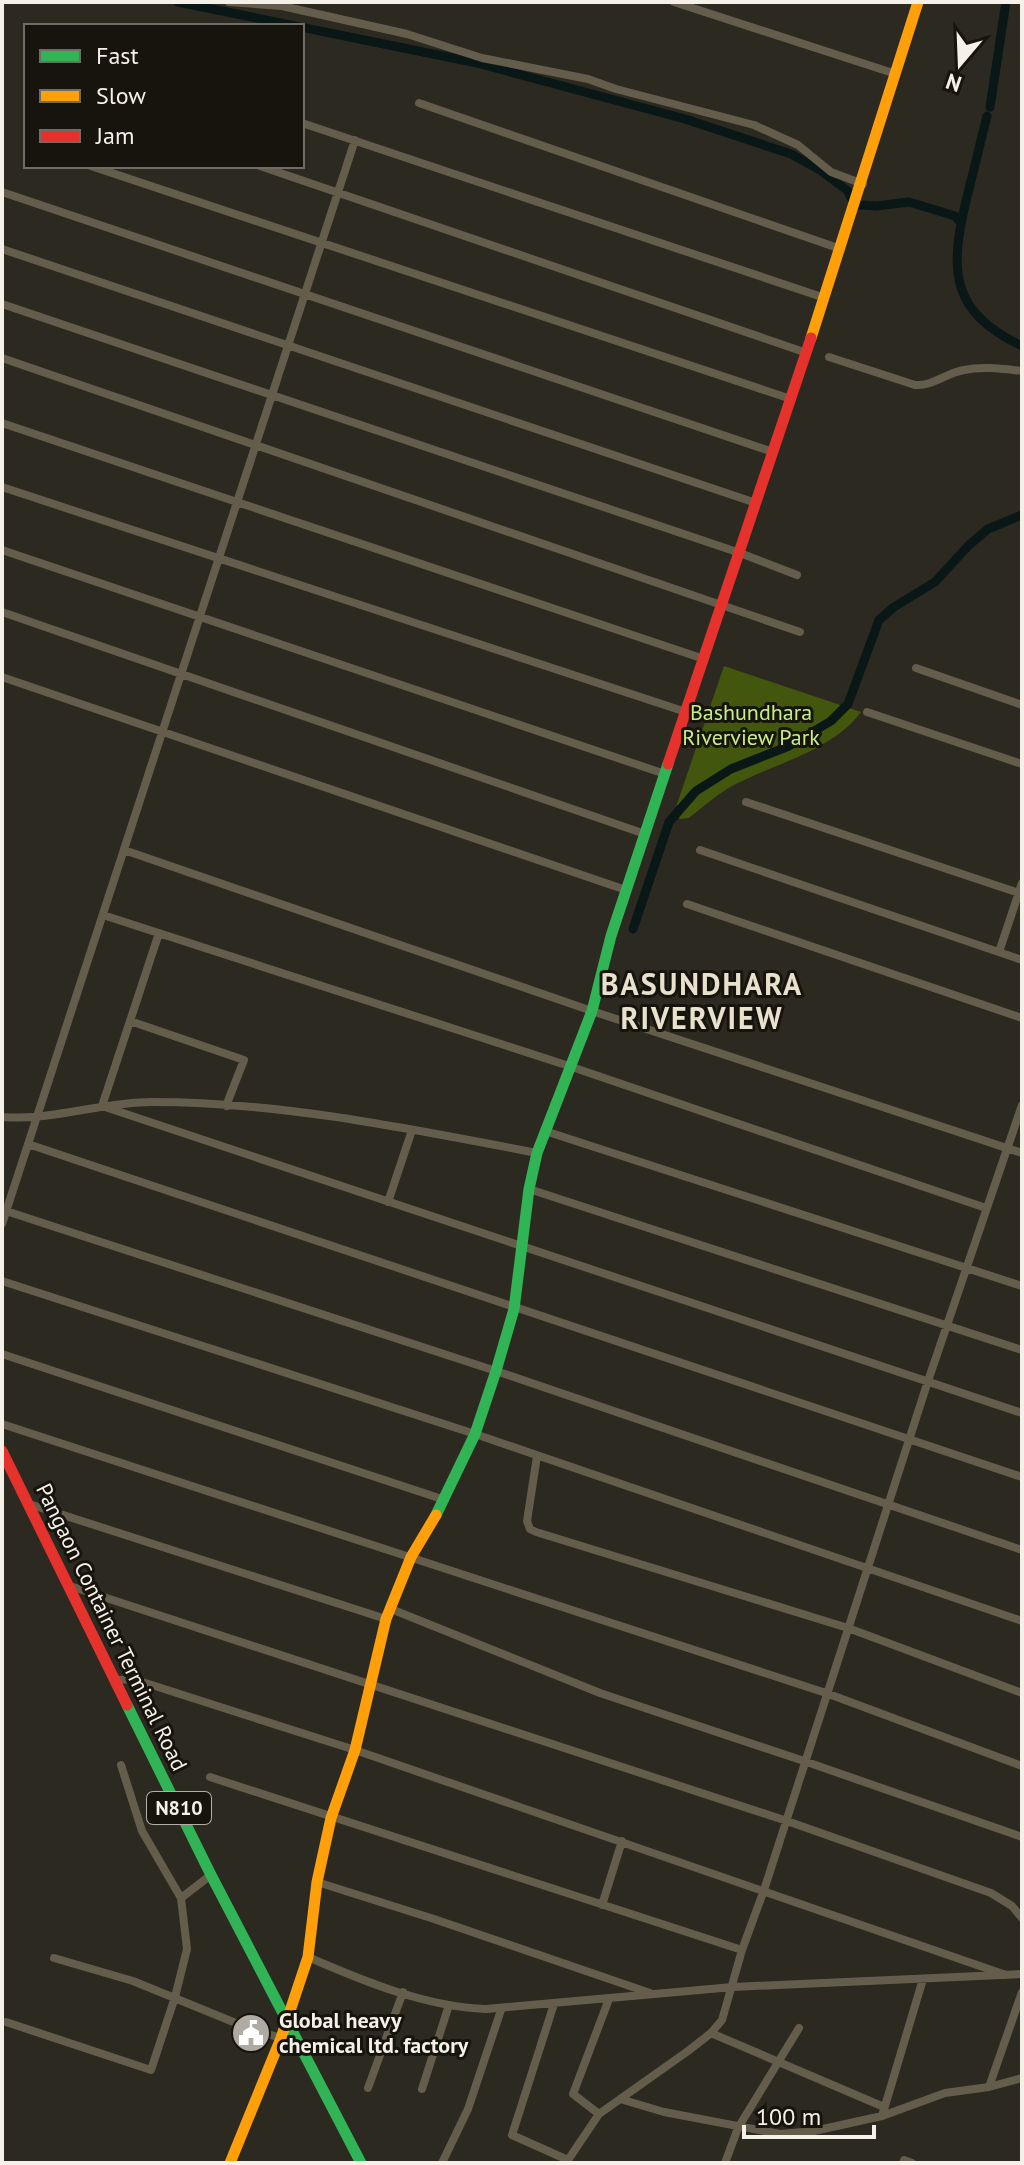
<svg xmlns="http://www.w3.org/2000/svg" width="1024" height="2165" viewBox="0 0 1024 2165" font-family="'PT Sans',sans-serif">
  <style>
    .green { fill: #42570d }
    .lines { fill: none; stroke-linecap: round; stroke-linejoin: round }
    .canal { stroke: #091716; stroke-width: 9 }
    .street { stroke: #655d4c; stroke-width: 8 }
    .fast { stroke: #30b455; stroke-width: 11 }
    .slow { stroke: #ff9f0a; stroke-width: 11 }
    .jam { stroke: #e5322d; stroke-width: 11 }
    .labels { text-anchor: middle; stroke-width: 6; stroke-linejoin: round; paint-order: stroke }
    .shield { fill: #16140d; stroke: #b2afa6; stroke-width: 2 }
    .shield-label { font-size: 20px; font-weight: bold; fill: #f5f1e8 }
    .park-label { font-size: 22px; fill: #c7ee86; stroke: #16140d }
    .street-label { font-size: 22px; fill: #f5f1e8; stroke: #16140d }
    .poi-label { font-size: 22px; font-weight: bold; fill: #f5f1e8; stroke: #16140d; text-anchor: start }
    .district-label { font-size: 30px; font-weight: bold; letter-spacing: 2px; fill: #e8e1ce; stroke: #16140d }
  </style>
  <rect width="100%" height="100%" fill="#2c2921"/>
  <path class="green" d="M724,666L861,712C832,751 776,763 734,785C717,794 703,807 689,818L680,819L676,814L677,804Z"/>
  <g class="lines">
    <path class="canal" d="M178,2L477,63L685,119L791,154L820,170L848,191L852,200L860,205L876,206L909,202L955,216L961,223
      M990,107L1006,2
      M987,116C980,144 973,173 966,201C949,272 951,312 1022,346
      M633,929L669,822L696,791L731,769L789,746L831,721L848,704L879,620L894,607L935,582L969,545L988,529L1022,515"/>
    <path class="street" d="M229,2L282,6L407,34L482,58L588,79L616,89L754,125L798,145L831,172L863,184
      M674,2L896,74
      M419,103L841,249
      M302,123L825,298
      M91,166L791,399
      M260,166L807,353
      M2,192L773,452
      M2,249L756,503
      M2,304L740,553L797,575
      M829,357L915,385C934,386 946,373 964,370C983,366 1003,369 1022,371
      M2,358L800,632
      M2,423L704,659
      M2,487L686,712
      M2,550L665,774
      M2,612L645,834
      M916,668L1022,705
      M2,677L626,890
      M867,712L1022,764
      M746,802L1019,893
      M124,850L592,1011L1022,1153
      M700,850L1022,960
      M687,904L1022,1018
      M103,915L569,1066L986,1208
      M159,933L102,1106L1022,1413
      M999,952L1022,883
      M130,1021L244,1060L226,1106
      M2,1117C53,1121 101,1102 152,1102C281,1102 411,1129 537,1153
      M545,1131L1022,1286
      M28,1144L1022,1477
      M529,1189L1022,1350
      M388,1202L412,1130
      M6,1211L496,1371L1022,1550
      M2,1224L355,140
      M2,1281L475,1434L1022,1621
      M2,1354L445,1500
      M2,1424L826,1693L1022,1766
      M537,1456L527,1521L530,1529L536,1532L848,1628L1022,1693
      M29,1504L386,1619
      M70,1586L787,1821L991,1893L1012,1906L1022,1918
      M391,1609L600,1693L804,1761L1022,1837
      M117,1680L133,1679L355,1750L1006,1975
      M121,1765L142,1831L181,1898
      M210,1777L742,1950
      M317,1882L434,1919L650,1993
      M602,1905L622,1841
      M308,1957C363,1981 426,2007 486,2009L733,1987L1022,1974
      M54,1958L133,1981L248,2028L281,2038
      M554,2004L512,2135L568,2160
      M6,2022L151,2070L175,1997L187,1949L181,1898L211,1875
      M711,2033L884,2107
      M989,2087L1022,1992
      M368,2088L403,1992
      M422,2089L449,2005
      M620,2099L664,2112L780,2134L814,2131L882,2116L923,1979
      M599,2114L573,2094L609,1999
      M882,2116L945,2093L989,2087L1022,2078
      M442,2163L468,2109L501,2010
      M566,2163L599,2114L688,2051L711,2033L722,2020L742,1950L764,1890L928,1381L1022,1105
      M725,2163L738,2128L799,2028
      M903,2163L904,2160L912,2163"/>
    <path class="fast" d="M436,1515L475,1434L496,1371L514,1309L529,1189L537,1153L592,1011L611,936L668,764
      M127,1705L211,1875L361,2163"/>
    <path class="slow" d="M811,338L918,2
      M230,2163L281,2038L308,1957L317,1882L331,1818L355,1750L386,1619L411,1557L436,1515"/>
    <path class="jam" d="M668,764L811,338
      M2,1451L127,1705"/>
  </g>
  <defs>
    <g id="civic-disc" transform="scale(2)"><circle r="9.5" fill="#afaba2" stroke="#16140d"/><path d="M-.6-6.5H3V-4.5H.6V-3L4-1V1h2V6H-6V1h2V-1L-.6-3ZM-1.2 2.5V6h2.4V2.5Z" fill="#fff"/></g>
  </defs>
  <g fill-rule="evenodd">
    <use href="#civic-disc" x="251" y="2033"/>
  </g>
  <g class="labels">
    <rect class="shield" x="147" y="1792" width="64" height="32" rx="6"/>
    <g class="shield-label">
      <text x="179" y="1815">N810</text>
    </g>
    <g class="park-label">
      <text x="751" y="720">Bashundhara<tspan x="751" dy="25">Riverview Park</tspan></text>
    </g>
    <g class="street-label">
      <text transform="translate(112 1627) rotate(64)" y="8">Pangaon Container Terminal Road</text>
    </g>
    <g class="poi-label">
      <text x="279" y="2028">Global heavy<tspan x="279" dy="25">chemical ltd. factory</tspan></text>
    </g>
    <g class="district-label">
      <text x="702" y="995">BASUNDHARA<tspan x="702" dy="34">RIVERVIEW</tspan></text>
    </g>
  </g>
  <rect width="1024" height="2165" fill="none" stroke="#f5f1e8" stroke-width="8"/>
  <rect x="24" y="24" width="280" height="144" fill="#16140d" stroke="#6f6c65" stroke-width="2"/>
  <rect x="40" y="50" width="40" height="12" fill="#30b455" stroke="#6f6c65" stroke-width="2"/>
  <text x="96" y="64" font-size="24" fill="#f5f1e8">Fast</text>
  <rect x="40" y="90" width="40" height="12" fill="#ff9f0a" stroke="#6f6c65" stroke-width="2"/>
  <text x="96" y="104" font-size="24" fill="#f5f1e8">Slow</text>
  <rect x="40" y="130" width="40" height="12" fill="#e5322d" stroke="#6f6c65" stroke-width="2"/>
  <text x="96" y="144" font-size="24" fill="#f5f1e8">Jam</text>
  <g transform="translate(960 64) rotate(199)" stroke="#16140d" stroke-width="6" paint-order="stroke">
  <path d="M0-6L14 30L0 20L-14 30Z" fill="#f5f1e8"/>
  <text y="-12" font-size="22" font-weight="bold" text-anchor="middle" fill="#f5f1e8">N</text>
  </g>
  <path d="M744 2125v12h130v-12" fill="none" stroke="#f5f1e8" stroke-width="4"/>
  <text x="756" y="2125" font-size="24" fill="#f5f1e8" stroke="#16140d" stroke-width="6" paint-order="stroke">100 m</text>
</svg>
